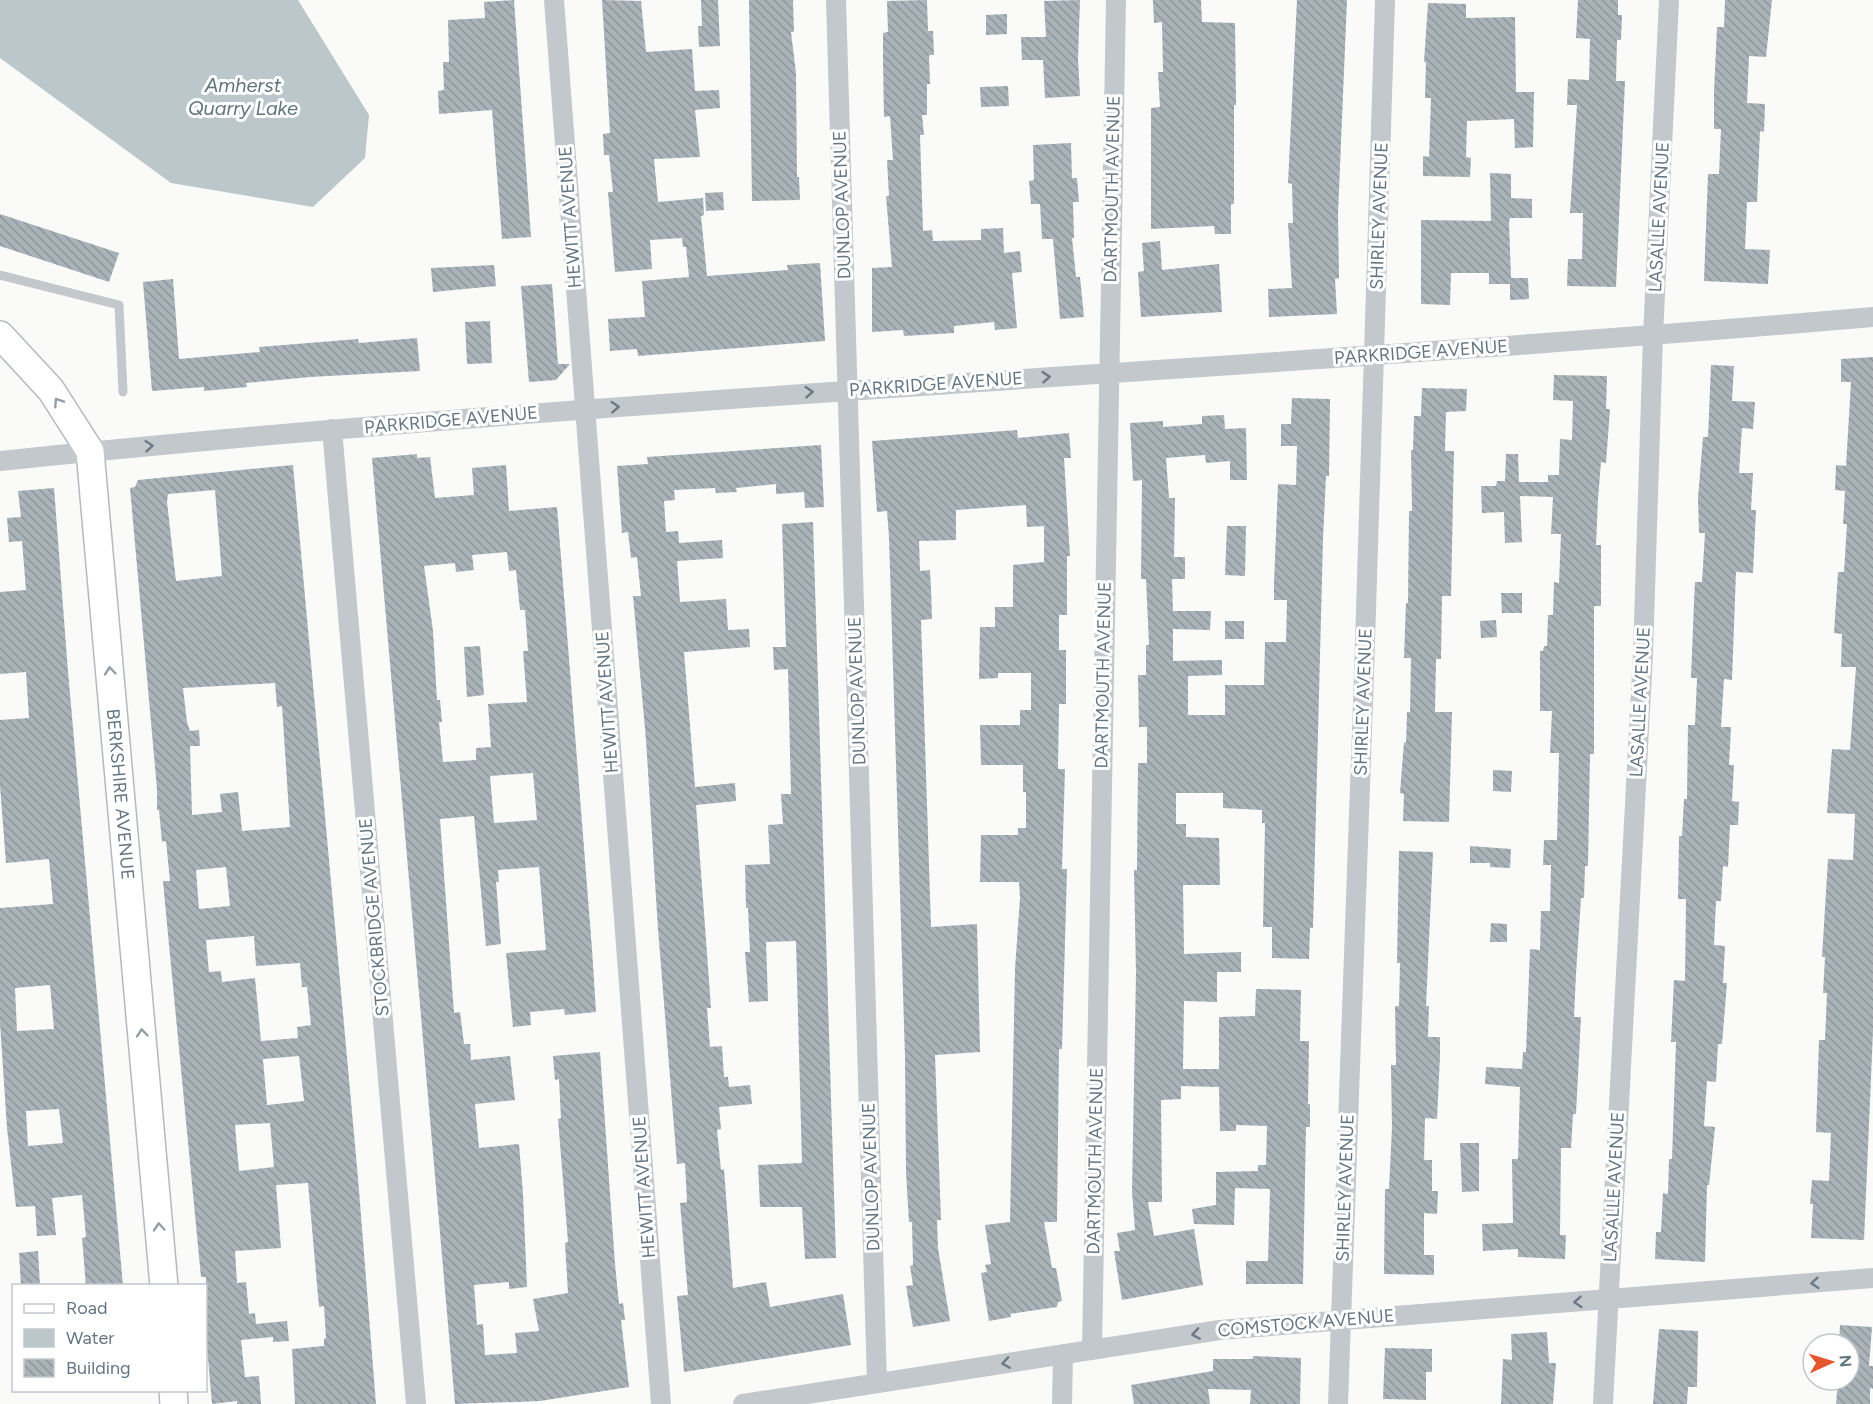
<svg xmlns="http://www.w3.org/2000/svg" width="1873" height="1404" viewBox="0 0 1873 1404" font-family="Figtree,sans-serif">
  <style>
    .water { fill: #bbc7cb }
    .building { fill: url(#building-back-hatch); fill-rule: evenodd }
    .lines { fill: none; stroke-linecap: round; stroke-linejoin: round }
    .secondary-casing { stroke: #b3babf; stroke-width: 30 }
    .lane { stroke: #c3c8cc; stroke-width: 9 }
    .street { stroke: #c3c8cc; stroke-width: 20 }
    .secondary { stroke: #fff; stroke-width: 27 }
    .oneway { stroke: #6a7a87 }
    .oneway2 { stroke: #939fa8 }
    .labels { text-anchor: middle; stroke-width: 6; stroke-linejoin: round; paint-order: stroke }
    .street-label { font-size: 18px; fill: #657683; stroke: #fff }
    .water-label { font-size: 20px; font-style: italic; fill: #60757c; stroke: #fff }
  </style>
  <defs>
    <pattern id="building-back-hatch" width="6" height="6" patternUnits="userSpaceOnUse" patternTransform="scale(1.5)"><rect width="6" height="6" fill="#aab3b9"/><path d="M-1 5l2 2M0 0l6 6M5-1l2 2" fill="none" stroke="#8e969c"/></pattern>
  </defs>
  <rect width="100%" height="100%" fill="#fafaf8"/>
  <path class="water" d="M0,0H298L369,115L365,158L313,207L171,183L0,58Z"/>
  <path class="building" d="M514,0L531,237L502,239L492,110L439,114L438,91L444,90L443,62H449L448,20L485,18L484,2Z
    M602,0L641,1L646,52L692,49L695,91L719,90L720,108L695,110L700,157L654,159L658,202L703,198L704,215L701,216L707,276L788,270L787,265L820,263L825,341L638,356L637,349L610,351L608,319L645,317L642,281L689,277L686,247H683L682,238L650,240L652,269L615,272L608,192H613L609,155H604L603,134L610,133Z
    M701,0H718L720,46L699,47L698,26H702Z
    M749,0H793L794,32H791L796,73L797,177H799L800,200L752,201Z
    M927,0L928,31H933L934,55H929L930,84H927V115H922L924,135H920L923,231L932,230L933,241L981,240V229L1003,228L1004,253L1020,251L1022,272L1012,273L1017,328L995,330L994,322L954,326V333L904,336L903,330L872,332V268L892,267L886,196H889L887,160H893L890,116L884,117L883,63V33L888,32L887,1Z
    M1080,0L1078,59L1080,96L1045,98L1043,60H1022L1021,37H1046L1044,1Z
    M1153,0H1201L1202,22L1235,23L1236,105H1234V204H1231V234H1215L1214,226L1151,229V108L1160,107L1158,72H1163L1162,22L1154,23Z
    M1297,0H1347L1338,214L1339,278L1335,279L1337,314L1269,317L1268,289L1292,288L1288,223H1293L1292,184L1288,183Z
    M1578,0H1618V15H1622L1621,40H1617L1616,81H1625L1616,287L1567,286L1568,259H1582L1583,213H1570L1577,105H1567L1568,79L1589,80L1590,39L1576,38Z
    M1725,0H1772L1766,57L1749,56L1747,103L1765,104L1764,132L1760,131L1757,202H1747L1745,249L1770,250L1768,284L1704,281L1708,174H1719L1721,129H1714V92L1717,27H1724Z
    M1428,3L1466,4V18L1515,17L1516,92H1534L1533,147L1515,148L1514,119L1467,121L1466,157L1471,158L1470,177L1423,176V156L1429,157L1431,98H1425L1426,62H1424Z
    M1007,14V34L986,35V15Z
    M1008,86L1009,106L981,107L980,87Z
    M1071,143L1072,178H1077L1079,202H1073L1074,238H1072L1076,277H1080L1084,317L1060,319L1053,239H1042L1040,204H1031L1029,181L1034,180L1033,145Z
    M1490,173L1511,174V198L1532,199V218H1510L1509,222L1511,278H1528L1529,299L1510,300V284H1489V273H1451L1450,305L1421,304V220L1491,221Z
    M723,192L724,210L706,211L705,193Z
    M0,214L119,253L109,282L0,246Z
    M1160,241L1162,270L1219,264L1222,312L1141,317L1138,272L1144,271L1142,243Z
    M494,265L496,286L433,292L431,268Z
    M173,279L179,359L260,352L259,347L358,339L359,343L417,338L420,371L310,377L246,383L247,387L204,391V387L152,391L143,282Z
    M552,284L558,364H570L556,380L529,382L521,286Z
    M490,321L492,363L467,364L465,322Z
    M1873,357V1031L1864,1240L1811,1238L1813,1204H1810L1812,1180L1829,1181L1831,1133L1816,1132L1819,1040H1825L1827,993H1823L1825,957H1822L1828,859L1853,860L1855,814L1827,813L1832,749L1850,750L1856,667H1841L1842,634L1834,633L1838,572H1844L1847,524H1843L1845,491L1835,490L1836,465L1846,466L1851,382H1841V359Z
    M1711,365L1734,366L1732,401L1755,402L1753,429L1742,428L1739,473H1753L1751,510H1756L1753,573L1736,572L1732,680L1724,679L1721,727H1731L1729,765H1734L1732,801L1739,802L1738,825H1730L1728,867L1723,866L1721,901H1716L1714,945L1725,946L1723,983H1727L1722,1044H1718L1716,1082L1707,1081L1704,1126L1715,1127L1709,1185H1707L1705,1262L1655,1259L1656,1232H1661L1663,1193L1668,1194L1669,1159H1672L1676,1042H1671L1674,980L1685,981L1686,899H1678L1679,836H1682L1684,799H1687L1688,725H1695L1697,678H1691L1694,602L1695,582H1702L1705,533H1699L1698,498L1703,437H1708Z
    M1554,375L1607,376L1606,409H1610L1606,463L1601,462L1598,499L1596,545H1601V606H1594V754H1590L1588,866H1585L1584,898H1581L1576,974L1574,1017H1581L1576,1114H1573L1571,1148H1561L1560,1235H1566L1565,1259L1518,1257V1249L1483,1251L1482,1224L1513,1223L1512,1159H1518L1520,1087L1485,1084L1486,1067L1522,1069L1523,1052H1526L1530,949L1540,950L1541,911H1550L1551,865H1543L1544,840H1557L1559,753H1550L1552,711H1540V651H1543L1544,646H1547L1548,615H1553L1554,582L1559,583L1561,534H1551L1553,497L1520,496L1522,542L1505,543L1504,512L1482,513L1481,486H1496L1497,481H1505L1506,454H1518L1519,482H1548V475H1559L1560,439L1572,440L1573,401L1553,400Z
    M1422,388L1467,389L1466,411L1446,412L1445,451H1454L1451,596H1442L1441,659H1436L1435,712H1452L1449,822L1403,821L1404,794L1400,793L1404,742L1406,743L1407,712H1410L1411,658H1404L1406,603H1408L1409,511H1412L1411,450H1413L1414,416H1421Z
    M1292,398L1330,399L1329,476H1326L1323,539L1313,928H1310L1309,959L1272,958V927H1263L1265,823H1262V810L1223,808V793H1176V824H1186V837L1219,838L1220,885H1183L1184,954L1241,952V972H1217V1002L1184,1001L1183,1069H1219V1017L1255,1016L1256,989L1301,990L1300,1041H1309L1308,1104H1310V1127H1306L1303,1284H1246V1261H1268L1270,1189L1235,1188L1234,1225L1194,1224L1192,1209L1216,1205V1172L1258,1171V1165H1266L1267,1126L1236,1125V1131H1220L1219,1087L1181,1086V1099L1161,1100L1162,1202H1148L1154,1236L1194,1229L1203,1285L1122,1300L1114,1251H1120L1117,1233L1135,1230L1132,1192L1136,974L1134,870H1137L1138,763H1147V727H1139L1138,675H1146V645H1149L1146,579H1141L1142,480L1133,481L1130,423L1163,421V427L1202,424V416L1224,415L1225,429L1246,428L1247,480H1230V461L1206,463L1205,455L1166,458L1169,498H1175L1174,557H1185V579H1172L1173,611H1211L1210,630L1173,629V661L1222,660V675L1188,676V715H1225V685H1264L1265,642H1286L1287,600H1274V583L1278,484L1296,485L1297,446H1281V424H1291Z
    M1017,430L1018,438L1069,433L1071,458H1064L1070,556H1067V615H1059V650H1066V704H1059L1058,769H1065L1062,869H1067L1062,1049H1059L1057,1222H1044L1052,1268H1056L1062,1301L1058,1302L1057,1307L1010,1314L1011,1317L989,1321L981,1273L987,1272L985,1265L991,1264L985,1225L1010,1222L1015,969L1020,898L1019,882H980L981,835H1018V828H1026V792H1023V765H981L980,725H1020V710H1031V673H998V678L979,679L980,627H995V607H1013V565L1044,562V526L1027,527L1026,505L956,510V540L919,541L920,571L930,570L931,589L932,619L921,620L931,927L977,924L980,1052L935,1055L941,1220H937L938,1248L950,1321L913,1327L906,1286L913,1285L910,1266L913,1265L912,1222H909L906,1172L905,1057L889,537L887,511L877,512L872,441Z
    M821,445L824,507L805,508L804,492L776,494V484L736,488L737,492L716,493L715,488L674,490L675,500L664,501L666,532L678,531L679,543L722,540L723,558L677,561L680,602L726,599L728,630L749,629L750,647L684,652L695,787L735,783L736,801L696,805L711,1008H707L710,1047L722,1046L724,1077H728L729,1087L750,1085L752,1104L719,1107L721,1129L717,1130L721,1170L724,1169L733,1288L766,1282L770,1307L843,1294L851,1345L684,1372L677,1296L688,1295L680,1203L687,1202L685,1163L677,1164L658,929L646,740L633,596H641L637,557L631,558L628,532L622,533L617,466L648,464L647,457Z
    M417,454V458L430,457L435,498L474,495L472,468L506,465L509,511L557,507L592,949L596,1012L565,1015L564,1009L530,1012L531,1025L513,1027L506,953L546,950L539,867L498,870L499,882H496L501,944L486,946L474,816L440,819L454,1013L460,1012L464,1044H470L471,1060L510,1056L515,1100L475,1104L479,1148L519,1144L523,1194L527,1287L509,1289V1282L474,1285L477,1325L483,1324L485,1355L517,1353L515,1333L539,1331L533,1299L568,1293L565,1243L568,1242L558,1119L561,1118L559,1079L555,1080L553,1056L600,1052L615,1264L619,1304L623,1303L625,1320H621L629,1387L540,1401L455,1404L372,458ZM507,552L509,571L516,570L520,610H525L528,651H523L527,702L488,704L491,747L476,748V760L443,762L439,722H442L440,700H437L433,631L424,566L455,563L456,572L474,570L472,555ZM533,773L537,820L494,823L490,776Z
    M293,465L358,1178L376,1404H295L292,1349L324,1346V1339L326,1338L324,1306L319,1307L308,1183L276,1185L281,1248L235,1251L237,1283L246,1282L249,1314L255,1313L256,1324L287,1321L289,1341L273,1342V1337L241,1340L245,1377L259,1376L261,1404H237V1401L212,1404L206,1335V1277H201L165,903L163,881H170L166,841L162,842L159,810H157V789L130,488L135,487L138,480ZM215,490L222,576L176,581L167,502L168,494ZM275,683L277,707L282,706L290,827L242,831L238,792L220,794L222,812L192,815L190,746H200L199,730L190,731L187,722L183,688ZM226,867L230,906L199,909L196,870ZM254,936L256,966L300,963L302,987H307L311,1025L297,1027L298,1038L261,1041L255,978L222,982L221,971L209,972L206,940ZM299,1056L304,1101L267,1105L263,1059ZM270,1123L274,1167L239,1171L235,1125Z
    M54,488L68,672L123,1286H86L82,1238L86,1237L82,1195L52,1198L56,1235L37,1236L35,1206L16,1207L7,1128L0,1023V908L53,904L49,859L6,863L0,786V720L29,718L26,672L0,674V592L26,590L22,541L9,542L7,518L21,517L18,491ZM50,985L54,1029L17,1031L15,988ZM59,1109L63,1143L28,1146L26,1111Z
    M813,522L836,1258L805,1259L802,1207H760L758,1165L802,1163L796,941L766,942L768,1001L749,1002L745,952H750L748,908H746L745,865L770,864L768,825L783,824L781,794H791L788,669L774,670L773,647H786L782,524Z
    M1227,526H1246L1245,576L1225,575Z
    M1501,593H1522V613H1502Z
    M1496,620L1497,637L1481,638L1480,621Z
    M1225,621H1244V639H1225Z
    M480,646L484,695L467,697L464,647Z
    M1493,770L1512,771L1511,792L1493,791Z
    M1470,846L1511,849L1510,868L1490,867V863H1470Z
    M1399,851L1433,852L1426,1006H1429L1428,1037H1440V1056L1437,1119L1425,1118L1424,1160H1432V1191H1438L1437,1214L1424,1213V1255H1434V1275L1384,1274L1385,1189H1389L1392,1128L1391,1065H1396L1395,1006H1399L1400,963H1397Z
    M1491,923L1507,924V942H1490Z
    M1460,1143H1479V1191L1462,1192Z
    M38,1251L40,1286H21L19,1253Z
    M1840,1325L1872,1327L1869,1366H1873V1389L1870,1388V1404H1836L1838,1380H1849V1344H1839Z
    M1659,1329L1698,1331L1697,1387H1688L1687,1404H1653Z
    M1547,1332L1549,1363H1556L1553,1404H1501L1503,1359L1512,1360L1511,1334Z
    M1385,1348L1432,1349V1372H1426V1400L1383,1399Z
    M1253,1356L1301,1358L1300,1404H1250L1251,1390L1208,1389L1210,1404H1134L1131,1385L1213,1371V1359H1253Z"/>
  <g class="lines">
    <g class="secondary-casing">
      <g id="secondary">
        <path id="s1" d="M0,335L51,390L90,451L164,1286"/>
        <path d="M173,1390L174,1404"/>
      </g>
    </g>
    <path class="lane" d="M0,275L119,305L123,392"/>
    <path class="street" d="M554,0L661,1404
      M836,0L877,1382
      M332,429L416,1404
      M0,461C623,396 1249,371 1873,317
      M1092,1350L1116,0
      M743,1404L1220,1330L1873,1278
      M1062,1404L1063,1354
      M1338,1404L1364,674L1385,0
      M1603,1404L1643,654L1653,336L1669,0"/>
    <use href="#secondary" class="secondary"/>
  </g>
  <defs><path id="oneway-chevron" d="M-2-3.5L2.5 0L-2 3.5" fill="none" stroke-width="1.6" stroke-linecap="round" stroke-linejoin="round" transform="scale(1.5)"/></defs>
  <g class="oneway">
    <use href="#oneway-chevron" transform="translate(1046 377) rotate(-4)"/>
    <use href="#oneway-chevron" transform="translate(809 392) rotate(-4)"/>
    <use href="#oneway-chevron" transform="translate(615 407) rotate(-4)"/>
    <use href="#oneway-chevron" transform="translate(149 446) rotate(-5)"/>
    <use href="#oneway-chevron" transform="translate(1815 1283) rotate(175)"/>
    <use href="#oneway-chevron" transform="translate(1578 1302) rotate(176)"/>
    <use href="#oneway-chevron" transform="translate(1196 1334) rotate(171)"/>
    <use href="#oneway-chevron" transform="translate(1006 1363) rotate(171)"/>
  </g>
  <g class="oneway2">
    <use href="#oneway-chevron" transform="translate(58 402) rotate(-123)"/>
    <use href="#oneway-chevron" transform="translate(110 671) rotate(-95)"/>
    <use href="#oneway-chevron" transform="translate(142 1033) rotate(-95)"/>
    <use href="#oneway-chevron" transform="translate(159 1227) rotate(-95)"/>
  </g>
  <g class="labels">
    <g class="street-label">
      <text transform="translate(1112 189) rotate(-89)" y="6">DARTMOUTH AVENUE</text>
      <text transform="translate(842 205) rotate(-92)" y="6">DUNLOP AVENUE</text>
      <text transform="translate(1379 216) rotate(-88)" y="6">SHIRLEY AVENUE</text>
      <text transform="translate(570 217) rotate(-94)" y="6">HEWITT AVENUE</text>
      <text transform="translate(1659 217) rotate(-87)" y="6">LASALLE AVENUE</text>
      <text transform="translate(1421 352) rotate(-4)" y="6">PARKRIDGE AVENUE</text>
      <text transform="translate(936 384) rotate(-4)" y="6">PARKRIDGE AVENUE</text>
      <text transform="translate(451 420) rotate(-5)" y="6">PARKRIDGE AVENUE</text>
      <text transform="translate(1103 675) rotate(-89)" y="6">DARTMOUTH AVENUE</text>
      <text transform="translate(857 691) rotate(-92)" y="6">DUNLOP AVENUE</text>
      <text transform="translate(607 702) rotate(-94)" y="6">HEWITT AVENUE</text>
      <text transform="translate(1363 702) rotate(-88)" y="6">SHIRLEY AVENUE</text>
      <text transform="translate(1640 702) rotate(-87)" y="6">LASALLE AVENUE</text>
      <text dy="6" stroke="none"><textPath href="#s1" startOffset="492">BERKSHIRE AVENUE</textPath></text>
      <text transform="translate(374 917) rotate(-95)" y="6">STOCKBRIDGE AVENUE</text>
      <text transform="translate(1095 1161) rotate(-89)" y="6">DARTMOUTH AVENUE</text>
      <text transform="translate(871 1177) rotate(-92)" y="6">DUNLOP AVENUE</text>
      <text transform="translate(644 1187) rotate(-94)" y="6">HEWITT AVENUE</text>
      <text transform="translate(1614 1187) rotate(-87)" y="6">LASALLE AVENUE</text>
      <text transform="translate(1345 1188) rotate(-88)" y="6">SHIRLEY AVENUE</text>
      <text transform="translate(1306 1323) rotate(-5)" y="6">COMSTOCK AVENUE</text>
    </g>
    <g class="water-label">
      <text x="243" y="92">Amherst<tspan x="243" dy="23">Quarry Lake</tspan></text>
    </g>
  </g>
  <rect x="12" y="1284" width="195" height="108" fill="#ffffff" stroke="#c1c8cd" stroke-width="1.5"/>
  <rect x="24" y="1304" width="30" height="9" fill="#ffffff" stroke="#c1c8cd" stroke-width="1.5"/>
  <text x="66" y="1314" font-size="18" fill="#657683">Road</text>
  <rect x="24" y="1329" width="30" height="18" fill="#bbc7cb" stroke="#c1c8cd" stroke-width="1.5"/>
  <text x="66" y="1344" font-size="18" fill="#657683">Water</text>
  <rect x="24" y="1359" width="30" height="18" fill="url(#building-back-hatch)" stroke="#c1c8cd" stroke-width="1.5"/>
  <text x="66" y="1374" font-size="18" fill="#657683">Building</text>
  <g transform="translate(1831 1362) rotate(86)"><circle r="28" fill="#ffffff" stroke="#c1c8cd" stroke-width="1.5"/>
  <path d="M0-4.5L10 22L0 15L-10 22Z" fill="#e4572e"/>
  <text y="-9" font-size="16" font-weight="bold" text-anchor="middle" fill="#657683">N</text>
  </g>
</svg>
